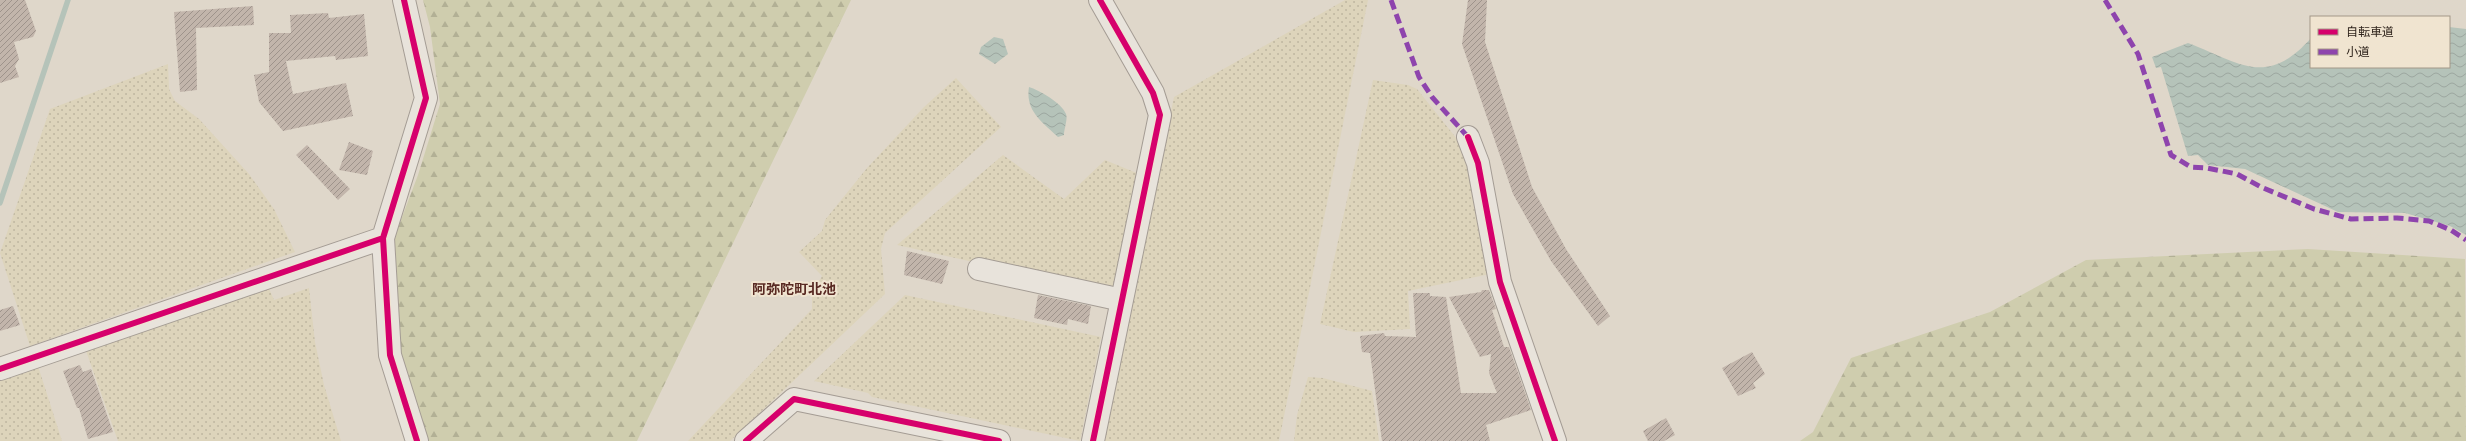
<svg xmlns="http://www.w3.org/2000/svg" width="2466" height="441" viewBox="0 0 2466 441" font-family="'Libre Baskerville','Noto Sans JP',serif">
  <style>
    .farmland { fill: url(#farmland-dots) }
    .forest { fill: url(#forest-firs) }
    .water { fill: url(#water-waves) }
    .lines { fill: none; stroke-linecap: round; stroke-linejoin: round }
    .stream { stroke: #b5c3b9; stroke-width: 5.5 }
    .building { fill: url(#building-hatch) }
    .minor-casing { stroke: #a49c94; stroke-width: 24 }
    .minor { stroke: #e8e3db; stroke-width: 22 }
    .quiet { stroke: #8e44ad; stroke-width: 5; stroke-dasharray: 10 5; stroke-linecap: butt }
    .cycleway-casing { stroke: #f0e4d0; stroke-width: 8 }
    .cycleway { stroke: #d6006c; stroke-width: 6 }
    .labels { text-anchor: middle; stroke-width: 4; stroke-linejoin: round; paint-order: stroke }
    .neighbourhood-label { font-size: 14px; font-weight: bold; fill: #582922; stroke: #f0e4d0 }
  </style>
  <defs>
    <pattern id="farmland-dots" width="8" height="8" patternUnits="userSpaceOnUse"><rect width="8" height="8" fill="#ddd4bb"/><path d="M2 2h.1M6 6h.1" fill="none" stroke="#beb6a0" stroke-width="1.8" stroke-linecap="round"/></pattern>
    <pattern id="forest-firs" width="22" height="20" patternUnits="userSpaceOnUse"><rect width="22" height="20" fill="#cfcdae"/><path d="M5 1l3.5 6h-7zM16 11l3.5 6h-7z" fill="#b2b095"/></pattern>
    <pattern id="water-waves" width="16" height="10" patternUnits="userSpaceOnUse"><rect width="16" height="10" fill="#b5c3b9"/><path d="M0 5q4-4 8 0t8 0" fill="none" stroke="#9ca79f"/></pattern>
    <pattern id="building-hatch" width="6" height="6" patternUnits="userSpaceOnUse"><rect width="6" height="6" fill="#c2b5ab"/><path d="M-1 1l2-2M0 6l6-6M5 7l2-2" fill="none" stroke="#9e938b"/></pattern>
  </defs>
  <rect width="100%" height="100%" fill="#dfd7ca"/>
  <path class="farmland" d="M1345,0H1368L1279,441H1104L1174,97Z
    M168,64L169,89L175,101L199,119L249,174L274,209L295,252L30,346L0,253L50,109Z
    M956,78L1001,127L885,233L881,249L885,294L730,441H688L812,309V293L822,276L799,252L822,231L825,220L867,168L924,107Z
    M1373,80L1408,85L1417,89L1465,149L1490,274L1408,291L1410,329L1354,332L1320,324Z
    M1003,155L1064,199L1105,160L1139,174L1113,293L897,245Z
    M267,284L274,300L309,288L315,342L324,385L341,441H118L85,348Z
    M905,295L1101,337L1080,441L872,397L868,393L814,381Z
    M38,366L62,441H0V379Z
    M1308,377L1323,378L1372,391L1379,441H1294L1297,415Z"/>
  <path class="forest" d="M423,0H851L637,441H428L400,359L393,241L418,175L440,104L430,27Z
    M2308,249L2465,259L2466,441H1800L1813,432L1851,358L1990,312L2086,260Z"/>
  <path class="water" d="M2449,27L2466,29V235L2450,226L2405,213L2338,212L2245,169L2208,165L2198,155L2188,156L2161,67L2156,68L2152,57L2188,43C2239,62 2266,89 2311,38V67H2449Z
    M994,37L1003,39L1008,54L995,64L979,54L981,47Z
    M1029,87C1039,90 1062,103 1066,114C1068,119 1064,129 1064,135L1058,137C1042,122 1025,111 1029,87Z"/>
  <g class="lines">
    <path class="stream" d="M0,203L68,0"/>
  </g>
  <path class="building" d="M0,0H25L36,31L33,37L14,42L19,59L15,66L19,77L0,83Z
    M1468,0H1487L1485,42L1532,187L1566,249L1610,316L1598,326L1551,261L1513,194L1462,44Z
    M253,6L254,25L196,28L197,90L180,92L174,12Z
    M328,13L329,18L364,14L368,56L336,60L335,56L286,61L293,94L346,83L353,116L283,131L259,102L254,75L269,72V33H291L290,15Z
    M349,142L373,151L367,175L339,170Z
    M307,145L350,189L338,200L296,155Z
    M907,251L949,261L942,284L904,275Z
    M1482,290H1489L1496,309L1492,310L1504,347H1509L1531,410L1486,425L1490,441H1382L1370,353L1362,352L1360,336L1384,333L1385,336L1416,337L1413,293H1430V296L1446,297L1461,393H1497L1489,373L1491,354L1480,357L1449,297L1481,292Z
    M1038,295L1091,306L1088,324L1068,319L1067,325L1034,318Z
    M13,306L20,325L0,331V310Z
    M1752,352L1765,374L1753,383L1756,388L1738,396L1722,368Z
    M80,365L83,372L91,369L113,432L88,439L79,408H77L63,371Z
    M1666,418L1675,435L1664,441H1648L1643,431Z"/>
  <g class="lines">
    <g class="minor-casing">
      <path id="minor" d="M404,0L426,98L383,238L390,355L417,441
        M1468,137L1478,163L1500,282L1555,441
        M979,269L1122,300
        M0,369L383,238
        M746,441L794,399L999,441
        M1093,441L1160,115L1153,93L1100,0"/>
    </g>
    <use href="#minor" class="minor"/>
    <path class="quiet" d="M1391,0L1419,77L1432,97L1468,137
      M2105,0L2138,54L2171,155L2191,167L2207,168L2237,174L2261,187L2314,209L2351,219L2397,218L2429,221L2451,230L2466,240"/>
    <g class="cycleway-casing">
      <path id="cycleway" d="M404,0L426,98L383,238L390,355L417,441
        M1468,137L1478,163L1500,282L1555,441
        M0,369L383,238
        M746,441L794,399L999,441
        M1093,441L1160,115L1153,93L1100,0"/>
    </g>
    <use href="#cycleway" class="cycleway"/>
  </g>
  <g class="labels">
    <g class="neighbourhood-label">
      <text x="794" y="294">阿弥陀町北池</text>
    </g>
  </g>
  <rect x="2310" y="16" width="140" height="52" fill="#f0e4d0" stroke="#a39888"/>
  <rect x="2318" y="29" width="20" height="6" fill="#d6006c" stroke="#a39888"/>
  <text x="2346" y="36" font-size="12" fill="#30251d">自転車道</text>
  <rect x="2318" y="49" width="20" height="6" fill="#8e44ad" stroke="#a39888"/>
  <text x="2346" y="56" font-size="12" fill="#30251d">小道</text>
</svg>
